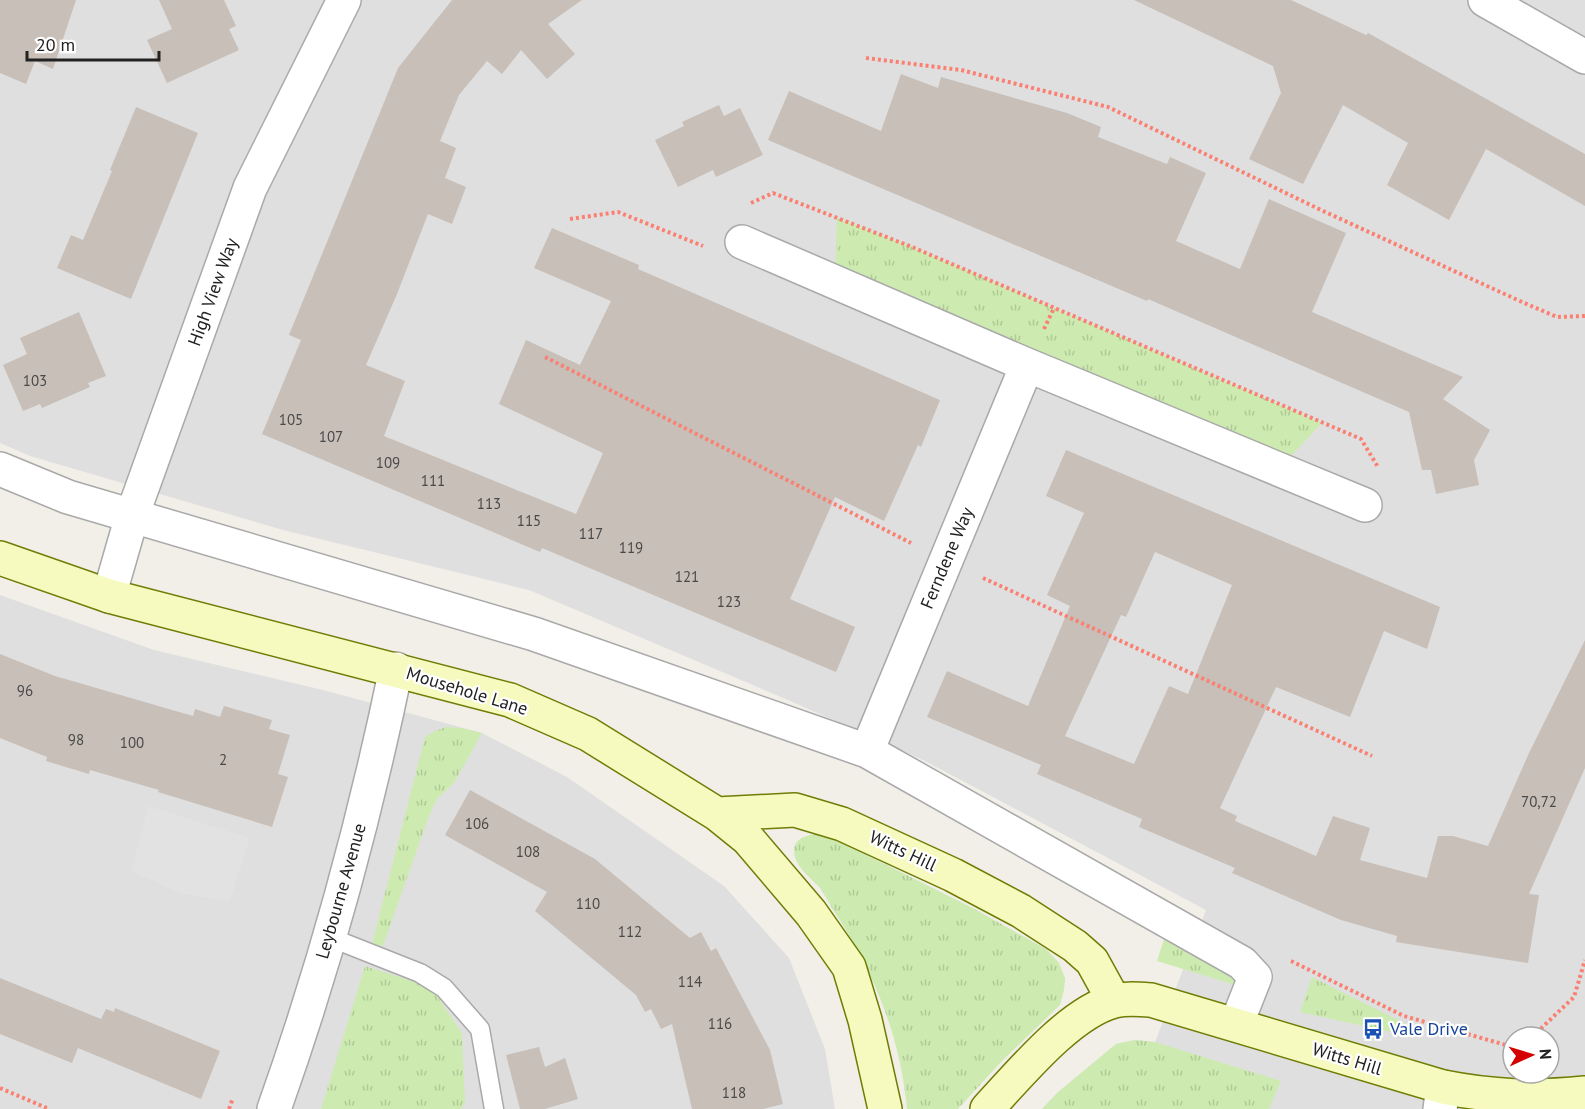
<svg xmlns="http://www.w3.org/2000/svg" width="1585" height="1109" viewBox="0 0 1585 1109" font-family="'PT Sans',sans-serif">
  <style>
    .residential { fill: #e0dfdf; fill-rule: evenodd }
    .grass { fill: url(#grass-tufts) }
    .parking { fill: #e2e2e2 }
    .building { fill: #c7bfb8; fill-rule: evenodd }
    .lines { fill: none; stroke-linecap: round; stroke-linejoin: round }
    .lane-casing { stroke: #a9a9a9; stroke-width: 21 }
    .street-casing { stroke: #a9a9a9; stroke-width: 36 }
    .secondary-casing { stroke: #707d05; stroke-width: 36 }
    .path { stroke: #fa8072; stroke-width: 4; stroke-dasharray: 3 3; stroke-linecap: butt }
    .lane { stroke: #fff; stroke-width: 18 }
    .street { stroke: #fff; stroke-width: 33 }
    .secondary { stroke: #f7fabf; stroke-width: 33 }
    .labels { text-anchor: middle; stroke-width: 4.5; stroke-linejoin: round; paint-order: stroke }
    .number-label { font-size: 15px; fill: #4b4948 }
    .street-label { font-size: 18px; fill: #222; stroke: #fff }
    .transit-label { font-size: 18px; fill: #164399; stroke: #fff; text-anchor: start }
  </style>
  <defs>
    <pattern id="grass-tufts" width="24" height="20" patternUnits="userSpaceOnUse" patternTransform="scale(1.5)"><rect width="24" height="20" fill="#cdebb0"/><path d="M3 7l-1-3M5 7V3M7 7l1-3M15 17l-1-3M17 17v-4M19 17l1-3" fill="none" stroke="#b0c997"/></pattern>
  </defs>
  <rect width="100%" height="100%" fill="#f2efe9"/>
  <path class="residential" d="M0,0H1585V1109H1042L1057,1093L1116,1044L1135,1040L1155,1042L1206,910L923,760L788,700L529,590L283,530L30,456L0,443ZM1513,1037H1549V1073H1513Z
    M0,595L154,650L323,690L482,733L567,777L724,886L789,958L825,1049L835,1109H0Z"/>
  <path class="grass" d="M837,218L912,247L1322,423L1279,469L835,282Z
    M446,727L461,728L482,733L454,783L437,799L427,821L383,946L372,944L425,737L435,731Z
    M817,834L832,838L971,907L1046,949L1059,963L1065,978L1064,990L1060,1005L1001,1062L958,1109H907C900,1034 873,970 832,908C828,901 824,894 820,888C811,878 794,866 794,851C794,838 807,835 817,834Z
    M1164,939L1237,979L1235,985L1157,961Z
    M365,966L431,987L462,1033L465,1103L461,1109H321Z
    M1312,977L1408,1025L1404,1035L1300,1012Z
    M1135,1040L1155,1042L1281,1081L1269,1109H1042L1057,1093L1116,1044Z"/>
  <path class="parking" d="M148,806L250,838L230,901L182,894L131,871Z"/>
  <path class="building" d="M0,0H76L53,69L35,61L26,84L0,73Z
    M159,0H224L236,26L229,29L239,50L167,83L147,40L172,29Z
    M452,0H582L548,24L575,54L547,79L521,50L502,74L487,61L459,95L440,141L456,148L445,178L466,187L452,224L428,214L397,294L366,365L405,381L384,436L576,514L603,453L499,404L526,340L580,365L611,301L534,268L552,228L639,265L638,269L940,400L921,447L918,445L884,521L835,497L790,599L855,627L836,672L542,548L540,552L262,434L301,340L289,335L398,68Z
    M1134,0H1291L1366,35L1368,33L1585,154V206L1486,149L1449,220L1387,185L1408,143L1343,105L1303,184L1249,159L1281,93L1273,66Z
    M901,74L938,88L941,77L1067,113L1101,127L1098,137L1167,164L1170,157L1206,173L1176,241L1240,269L1269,199L1346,233L1312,312L1463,377L1443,399L1490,430L1474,460L1479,485L1436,494L1431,470H1422L1409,412L1148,299L1147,301L768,140L789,91L881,131Z
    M719,105L724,116L740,108L763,155L716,177L713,170L678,187L655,140L684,126L682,122Z
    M136,107L198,133L131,299L57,268L71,235L83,240L112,171L110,170Z
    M79,312L106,376L88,383L90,387L42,408L40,404L23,411L3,365L27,354L20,338Z
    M1066,450L1440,607L1427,649L1384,631L1350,717L1276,687L1220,808L1237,816L1235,821L1316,856L1333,816L1370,828L1360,860L1427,878L1438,836H1453L1488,846L1529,753L1585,640V768L1529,894L1539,895L1528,963L1396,942L1397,936L1341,920L1232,873L1235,868L1139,827L1142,819L1037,774L1041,765L927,717L947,671L1028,706L1070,606L1047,595L1084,513L1046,496ZM1155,552L1232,585L1188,694L1169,686L1134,764L1065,736L1121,615L1126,617Z
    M0,654L55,676L193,716L195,709L220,717L224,706L272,720L269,729L290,735L278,774L288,777L272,827L158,792L159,790L90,770L89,774L46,761L47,757L0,738Z
    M470,790L595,859L690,938L701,932L711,951L716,948L770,1050L783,1104L763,1109H692L672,1024L661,1029L651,1009L645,1012L636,995L535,911L547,892L445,835Z
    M0,978L101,1019L106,1009L114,1012L115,1008L220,1051L201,1099L78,1048L72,1063L0,1034Z
    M539,1047L545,1067L565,1058L578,1099L545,1109H520L506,1055Z"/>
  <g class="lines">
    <g class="lane-casing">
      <path id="lane" d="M329,937L420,973L444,988L480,1029L494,1109"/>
    </g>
    <g class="street-casing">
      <path id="street" d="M1485,0L1585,57
        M742,242L1027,365L1365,505
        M0,469L68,497L534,634L867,751L1242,963L1255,977L1236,1025
        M109,596L132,516L250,188L344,0
        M867,751L1027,365
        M274,1109C325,966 365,818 396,669
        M1440,1109L1443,1087"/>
    </g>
    <g class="secondary-casing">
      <path id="secondary" d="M0,558L109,596L510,700L588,734L717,814L748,839L811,913L849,967L865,1020L885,1109
        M717,814L795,810L842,824L953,875L1021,911L1075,946L1092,961L1114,1001
        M987,1109C1019,1075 1069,1013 1114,1001C1126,998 1138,999 1151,1000L1443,1087C1493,1097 1534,1098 1585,1093"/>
    </g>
    <path class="path" d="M866,58L961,70L1108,107L1323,211L1522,302L1557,317L1585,316
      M751,203L773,193L912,247L1361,439L1378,467
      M570,219L618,212L703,246
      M1044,329L1054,308
      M545,357L911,543
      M983,578L1372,756
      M1291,961L1404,1016L1513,1047
      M1532,1037L1574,997L1585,960
      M0,1088L49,1109
      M229,1109L233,1098"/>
    <use href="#lane" class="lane"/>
    <use href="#street" class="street"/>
    <use href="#secondary" class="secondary"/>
  </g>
  <defs>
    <g id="bus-bare" transform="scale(1.62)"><path d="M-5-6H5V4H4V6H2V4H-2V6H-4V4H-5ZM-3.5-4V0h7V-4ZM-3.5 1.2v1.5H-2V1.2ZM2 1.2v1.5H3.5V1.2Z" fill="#1a4fb4" stroke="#fff" stroke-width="2.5" paint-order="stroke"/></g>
  </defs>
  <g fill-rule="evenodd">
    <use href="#bus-bare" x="1373" y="1029"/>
  </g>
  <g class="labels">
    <g class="number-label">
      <text x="35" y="386">103</text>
      <text x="291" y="425">105</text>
      <text x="331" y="442">107</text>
      <text x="388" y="468">109</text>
      <text x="433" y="486">111</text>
      <text x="489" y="509">113</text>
      <text x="529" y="526">115</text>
      <text x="591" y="539">117</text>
      <text x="631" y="553">119</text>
      <text x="687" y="582">121</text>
      <text x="729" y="607">123</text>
      <text x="25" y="696">96</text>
      <text x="76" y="745">98</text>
      <text x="132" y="748">100</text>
      <text x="223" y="765">2</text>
      <text x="1539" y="807">70,72</text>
      <text x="477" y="829">106</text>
      <text x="528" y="857">108</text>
      <text x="588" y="909">110</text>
      <text x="630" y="937">112</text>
      <text x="690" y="987">114</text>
      <text x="720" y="1029">116</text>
      <text x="734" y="1098">118</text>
    </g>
    <g class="street-label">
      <text transform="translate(213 292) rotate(-70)" y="6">High View Way</text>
      <text transform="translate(947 558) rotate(-67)" y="6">Ferndene Way</text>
      <text transform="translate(467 691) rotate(17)" y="6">Mousehole Lane</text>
      <text transform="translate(903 851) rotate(25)" y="6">Witts Hill</text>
      <text transform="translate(341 891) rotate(-74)" y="6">Leybourne Avenue</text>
      <text transform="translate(1347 1059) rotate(17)" y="6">Witts Hill</text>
    </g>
    <g class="transit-label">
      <text x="1390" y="1035">Vale Drive</text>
    </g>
  </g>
  <g transform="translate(1531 1055) rotate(86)"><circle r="28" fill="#ffffff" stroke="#a7a7a7" stroke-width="1.5"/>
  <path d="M0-4.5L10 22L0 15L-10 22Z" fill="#d40000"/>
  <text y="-9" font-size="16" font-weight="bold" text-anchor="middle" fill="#222222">N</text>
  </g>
  <path d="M27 51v9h132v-9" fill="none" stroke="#222222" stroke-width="3"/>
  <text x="36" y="51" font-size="18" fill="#222222" stroke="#ffffff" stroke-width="4.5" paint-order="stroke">20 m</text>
</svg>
